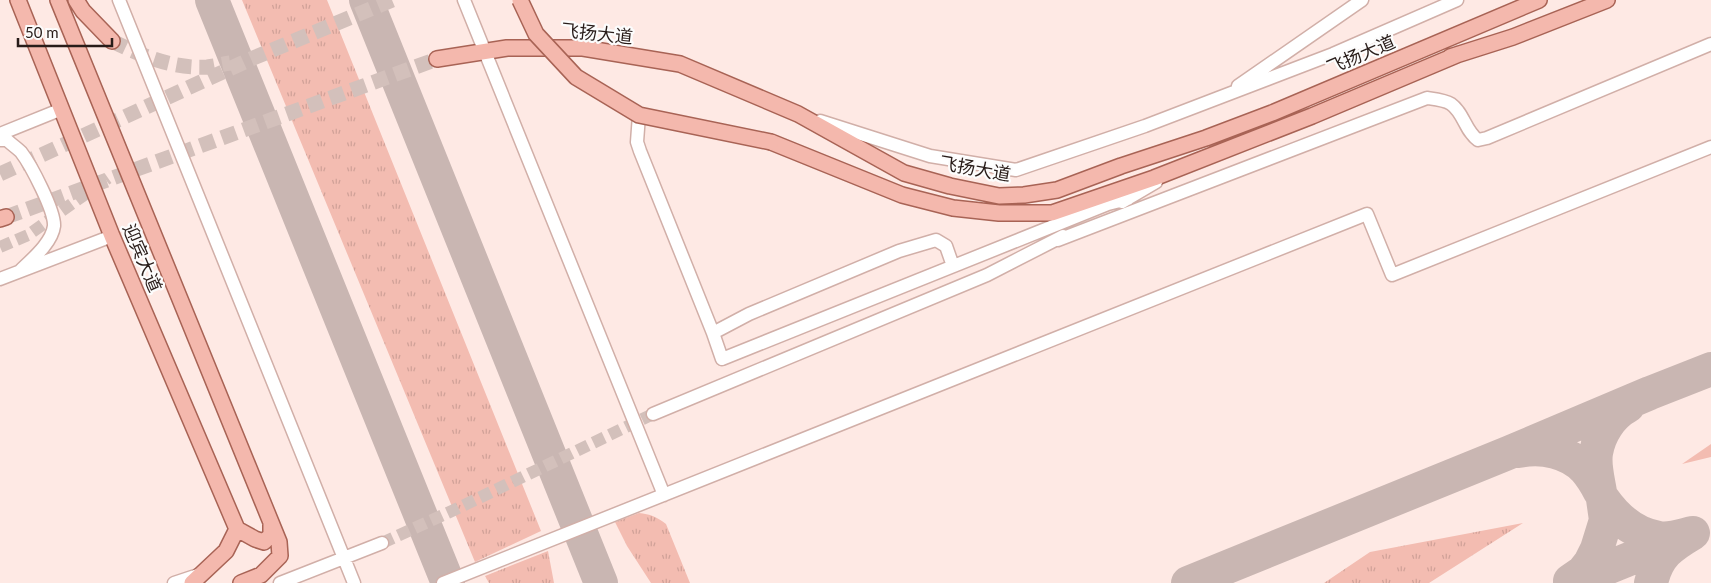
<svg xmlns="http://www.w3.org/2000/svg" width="1711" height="583" viewBox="0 0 1711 583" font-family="Lato,'Noto Sans SC',sans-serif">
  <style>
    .grass { fill: url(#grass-tufts) }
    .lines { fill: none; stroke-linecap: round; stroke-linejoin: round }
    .taxiway { stroke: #c9b6b2; stroke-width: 34 }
    .minor-tunnel { stroke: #d3c0bb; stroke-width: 12; stroke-dasharray: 12 6; stroke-linecap: butt }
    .major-tunnel { stroke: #d3c0bb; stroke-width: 15; stroke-dasharray: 15 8; stroke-linecap: butt }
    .minor-casing { stroke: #d1afa8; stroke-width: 15 }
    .major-casing { stroke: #a86355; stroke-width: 18 }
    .minor { stroke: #fff; stroke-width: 12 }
    .major { stroke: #f4b8ad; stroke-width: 15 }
    .major-bridge-casing { stroke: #a86355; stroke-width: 18; stroke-linecap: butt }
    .major-bridge { stroke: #f4b8ad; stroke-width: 15 }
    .labels { text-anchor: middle; stroke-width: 4.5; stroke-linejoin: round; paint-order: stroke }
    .street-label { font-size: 18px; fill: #281c19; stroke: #fcfcfc }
  </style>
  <defs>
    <pattern id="grass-tufts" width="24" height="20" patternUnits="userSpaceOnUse" patternTransform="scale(1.25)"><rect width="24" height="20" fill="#f3bcb1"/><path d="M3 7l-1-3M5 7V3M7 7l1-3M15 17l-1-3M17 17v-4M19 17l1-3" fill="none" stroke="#d0a198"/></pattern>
  </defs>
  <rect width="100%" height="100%" fill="#fee9e4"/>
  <path class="grass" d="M242,0H327L541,531L475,562Z
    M1711,444V457L1682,464Z
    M639,513C650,514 657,517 666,524L690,583H651L627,546L615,522Z
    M1523,523L1429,583H1324L1370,552Z
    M548,551L554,583H489L485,576Z"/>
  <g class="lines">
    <path class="taxiway" d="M212,0L448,583
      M366,0L601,583
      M1519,451C1542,446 1569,452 1585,469C1591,476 1596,484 1600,492C1598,480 1594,465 1596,453C1599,434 1611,415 1628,406
      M1603,499C1617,519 1634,534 1659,538C1670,540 1683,535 1693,533C1671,546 1657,555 1651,583
      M1570,581L1583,572L1590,563L1597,549L1606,520L1603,499
      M1188,583L1508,453L1650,393L1711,369
      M1570,583L1676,540"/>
    <path class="minor-tunnel" d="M0,247L28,235L108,178
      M382,543L454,510L653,414"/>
    <path class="major-tunnel" d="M112,41C142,56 173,69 207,67C215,66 223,64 230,63
      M0,174L251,59L392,0
      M6,217L437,59"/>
    <g class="minor-casing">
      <path id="minor" d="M119,0L354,583
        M464,0L664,495
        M1238,86L1362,0
        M639,115L637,142L640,151L713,333L722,359L1108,204L1128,199
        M820,121L930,156L1016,170L1145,126L1333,54L1457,0
        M0,134L62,109
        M0,140H7C11,144 17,148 21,152C31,165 55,211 54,226C52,243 31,260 20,271
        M1122,202L1156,182
        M1058,240L1427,98C1434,99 1445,100 1451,104C1464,113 1465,131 1478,140L1487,138L1711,44
        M0,279L112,236
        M713,333L749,314L899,251L936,240L946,246L953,266
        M653,414L987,275L1063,236
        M174,583L201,574
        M280,583L382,543
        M443,583L1367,214L1392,275L1711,147"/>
    </g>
    <g class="major-casing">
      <path id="major" d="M18,0L112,236L237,529
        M58,0L279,542L280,556L261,575L241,583
        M76,0L83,11L112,41
        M1450,57L1513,37L1607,0
        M437,59L507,48H583L680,64L798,114L904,173L950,186L999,196L1024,195L1057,190L1121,166L1206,138L1272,113L1539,0
        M771,142L902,195L953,208L999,213H1052L1154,178L1312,116L1459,54
        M0,219L6,217
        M237,529L255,539L264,542L271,535V523
        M192,583L226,551L237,529"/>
    </g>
    <use href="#minor" class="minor"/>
    <use href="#major" class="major"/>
    <g class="major-bridge-casing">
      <path id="major-bridge" d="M520,0L536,34L576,77L639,115L771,142"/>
    </g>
    <use href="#major-bridge" class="major-bridge"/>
  </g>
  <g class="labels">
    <g class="street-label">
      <text transform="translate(597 34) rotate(6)" y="6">飞扬大道</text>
      <text transform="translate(1361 55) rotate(-23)" y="6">飞扬大道</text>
      <text transform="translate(975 169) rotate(10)" y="6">飞扬大道</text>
      <text transform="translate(142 258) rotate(67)" y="6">迎宾大道</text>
    </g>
  </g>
  <path d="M18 38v8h94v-8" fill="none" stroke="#281c19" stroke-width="2.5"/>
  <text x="25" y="38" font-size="15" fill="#281c19" stroke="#fcfcfc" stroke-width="4" paint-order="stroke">50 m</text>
</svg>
